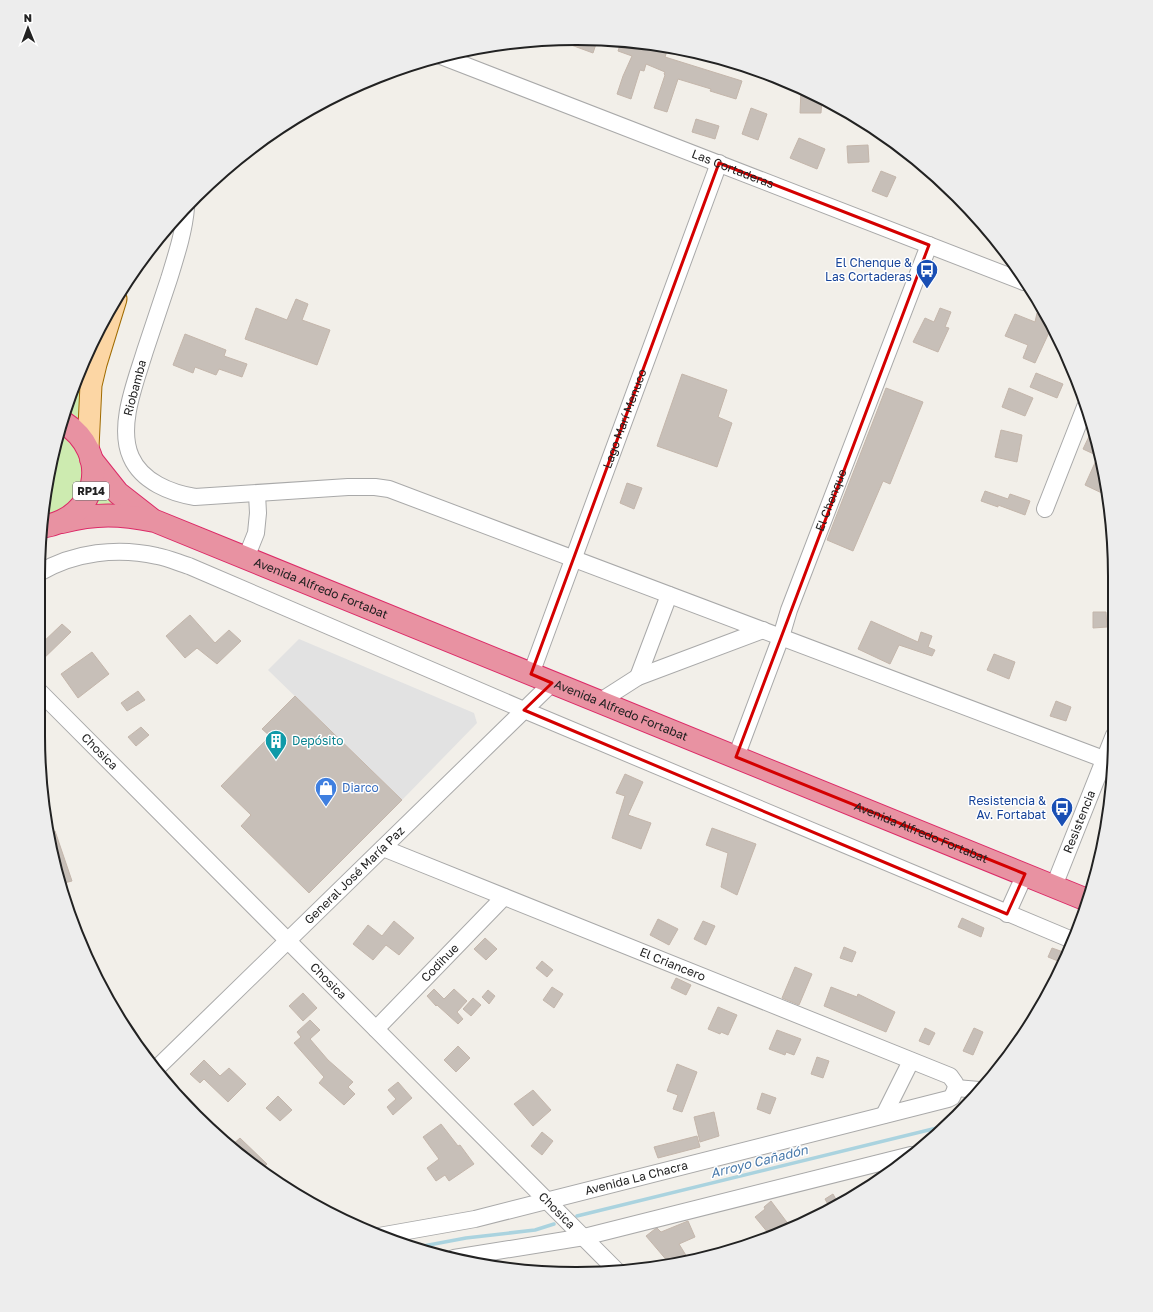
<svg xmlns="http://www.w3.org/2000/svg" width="1153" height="1312" viewBox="0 0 1153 1312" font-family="'Golos Text',sans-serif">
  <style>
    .grass { fill: #cdebb0 }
    .parking { fill: #e2e2e2 }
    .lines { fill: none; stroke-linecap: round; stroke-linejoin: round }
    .stream { stroke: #aad3df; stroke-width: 3.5 }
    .building { fill: #c7bfb8; stroke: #c4b6ab }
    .minor-casing { stroke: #a9a9a9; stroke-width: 18 }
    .major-casing { stroke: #a06b00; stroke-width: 23 }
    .highway-casing { stroke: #dc2a67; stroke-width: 24 }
    .minor { stroke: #fff; stroke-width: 16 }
    .major { stroke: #fcd6a4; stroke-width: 21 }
    .highway { stroke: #e892a2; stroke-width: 22 }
    .marked { fill: none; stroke: #d40000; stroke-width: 3; stroke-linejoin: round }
    .labels { text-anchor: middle; stroke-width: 3; stroke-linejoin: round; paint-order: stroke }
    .shield { fill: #fff; stroke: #646464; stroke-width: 1 }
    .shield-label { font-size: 11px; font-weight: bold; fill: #222 }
    .street-label { font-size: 12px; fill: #222; stroke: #fff }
    .transit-label { font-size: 12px; fill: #164399; stroke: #fff; text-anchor: end }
    .culture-label { font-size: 12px; fill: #0d838f; stroke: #fff; text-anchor: start }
    .shop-label { font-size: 12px; fill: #366cbe; stroke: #fff; text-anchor: start }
    .water-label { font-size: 13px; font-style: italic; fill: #4a7aab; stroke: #fff }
    .rim { fill: none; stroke: #222; stroke-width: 2 }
  </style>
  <rect width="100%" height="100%" fill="#f2efe9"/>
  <path class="grass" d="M94,347L84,428L66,413L79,371L84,361Z
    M61,431L77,446L84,470L76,500L42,519L48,472Z
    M101,483L133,511L89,510Z"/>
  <path class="parking" d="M299,639L474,713L477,723L402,800L268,670Z"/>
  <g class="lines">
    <path class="stream" d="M577,1216L945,1126
      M418,1247L466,1238L535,1230L554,1224"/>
  </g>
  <path class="building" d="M564,40L589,41H597L593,53L563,42Z
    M621,42L646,43L667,51L665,57L742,81L736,99L710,91L711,89L678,79L667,112L654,108L665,75L664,74L665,72L646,64L644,71L640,70L631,99L617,94L623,76L632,56L618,51Z
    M801,90L822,99L821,113H800Z
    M751,108L767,114L758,140L742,134Z
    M696,119L719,126L715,139L692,132Z
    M799,138L825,149L817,169L790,158Z
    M868,145L869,162L848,163L847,146Z
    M881,171L896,177L887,197L872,191Z
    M296,299L308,304L302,320L330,330L317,365L245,339L256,308L287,320Z
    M940,308L951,312L945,327L949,328L938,352L913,342L925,318L934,322Z
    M1037,313L1046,316L1052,326L1035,363L1023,358L1028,345L1005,336L1015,314L1035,322Z
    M185,334L226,350L224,356L247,364L242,377L219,369L216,375L195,367L193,373L173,365Z
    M1036,373L1063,384L1057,398L1030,387Z
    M682,374L727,390L718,417L732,423L717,467L657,446Z
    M886,388L923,402L890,484L883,481L853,551L827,540Z
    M1009,388L1033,398L1025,416L1002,407Z
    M1093,428L1097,437L1106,495L1085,485L1098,456L1083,449Z
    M1001,430L1022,435L1017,462L995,457Z
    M627,483L642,488L634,509L620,503Z
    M985,491L1008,499L1010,494L1030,501L1025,515L998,505V507L981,501Z
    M1093,612H1106L1107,627L1093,628Z
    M190,615L215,643L229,630L241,641L217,664L197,648L185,658L166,636Z
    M871,621L918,642L921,632L932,636L928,647L935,650L932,656L899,645L890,664L858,649Z
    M62,624L71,632L38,664L39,646Z
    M92,652L109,674L78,698L61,674Z
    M994,654L1015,662L1009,679L987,670Z
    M138,691L145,700L127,711L121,703Z
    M295,696L402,800L309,893L241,826L251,815L221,786L270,736L262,729Z
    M1056,701L1071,707L1066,721L1050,716Z
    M141,727L149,735L136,746L128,737Z
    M625,774L643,782L628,815L651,823L641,849L612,838L625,796L616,793Z
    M712,828L756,844L737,895L721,887L728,853L706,845Z
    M55,831L72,881L60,884L56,875L51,833Z
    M962,918L984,928L981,937L958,927Z
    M658,919L678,929L669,945L650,935Z
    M394,921L414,938L399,955L386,945L373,960L353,944L368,925L382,936Z
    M703,921L715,926L706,945L694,939Z
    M485,938L497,949L486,960L474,949Z
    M844,947L856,952L852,962L840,958Z
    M1052,948L1066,953L1063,963L1048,957Z
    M542,961L553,970L547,977L536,968Z
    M795,967L812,974L799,1005L782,998Z
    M676,978L691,985L686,995L671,988Z
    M552,987L563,994L554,1008L543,1000Z
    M831,987L857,997L858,994L895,1012L886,1032L824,1006Z
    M434,989L444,999L454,989L467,1001L457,1012L463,1019L458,1024L437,1005L436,1006L427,996Z
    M488,990L495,996L489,1004L482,997Z
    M303,993L317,1008L303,1021L289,1006Z
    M473,998L481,1005L471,1016L463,1009Z
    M718,1007L737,1015L728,1035L721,1032L720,1034L708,1029Z
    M310,1020L320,1030L310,1039L328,1060L353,1082L348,1087L355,1094L344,1105L319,1083L324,1077L294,1043L301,1037L297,1032Z
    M925,1028L935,1033L929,1045L919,1041Z
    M974,1028L983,1032L973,1055L963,1051Z
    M777,1030L801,1039L794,1055L786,1052L785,1055L769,1049Z
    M458,1046L470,1058L456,1072L444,1060Z
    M817,1057L829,1061L823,1078L811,1074Z
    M204,1060L220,1076L229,1068L246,1084L228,1102L204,1079L200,1083L190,1074Z
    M677,1064L697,1072L682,1112L673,1109L678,1095L667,1091Z
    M398,1082L412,1098L393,1115L387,1107L396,1099L388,1090Z
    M533,1090L551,1110L533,1126L514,1104Z
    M762,1093L776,1098L770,1114L757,1109Z
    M278,1096L292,1110L280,1121L266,1108Z
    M714,1112L719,1136L700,1142L694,1117Z
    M441,1124L458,1146L460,1145L474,1164L449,1181L445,1175L436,1181L427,1168L439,1159L423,1137Z
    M542,1132L553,1141L542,1155L531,1146Z
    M697,1136L700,1147L658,1158L654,1147Z
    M240,1138L267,1164L261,1170L249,1163L231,1146Z
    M833,1194L839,1205L830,1208L825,1199Z
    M771,1201L789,1225L769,1234L755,1217L765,1209L764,1207Z
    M688,1221L695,1237L679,1244L687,1257L679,1262L669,1263L646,1236L655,1229L657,1228L661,1232Z"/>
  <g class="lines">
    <g class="minor-casing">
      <g id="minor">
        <path id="s1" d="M441,56L1024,282"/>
        <path d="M186,208C184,232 176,256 169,279C161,303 153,327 145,351C136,381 117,426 131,457C142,482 171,493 195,497L348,487H375L389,489L1114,763"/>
        <path d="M1045,509L1085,407"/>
        <path d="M246,558L256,533L258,513L257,494"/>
        <path d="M39,573C74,552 118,547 157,556C168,558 179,563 189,566L524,710L1072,940"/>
        <path id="s2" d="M531,674L719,163"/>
        <path d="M638,677L669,595"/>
        <path id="s3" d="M38,690L618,1272"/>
        <path d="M599,702L638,677L763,630"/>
        <path id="s4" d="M736,757L781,637L789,610L929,245"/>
        <path id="s5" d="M383,848L950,1076L955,1083L956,1088"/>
        <path id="s6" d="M1054,886L1114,735"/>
        <path d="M1007,914L1025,874"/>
        <path id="s7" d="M376,1029L504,897"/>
        <path id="s8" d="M157,1068L552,683"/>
        <path d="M956,1088L979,1090"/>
        <path d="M884,1115L911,1061"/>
        <path id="s9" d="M379,1236L475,1219L948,1099L952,1097L956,1088"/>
        <path d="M454,1258L584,1237L911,1155"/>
      </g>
    </g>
    <g class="major-casing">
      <path id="major" d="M88,448L91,385L96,364L116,299"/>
    </g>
    <g class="highway-casing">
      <g id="highway">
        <path d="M91,459L118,493L150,518"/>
        <path id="s10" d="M62,522C96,513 120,514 155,521L1087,900"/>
        <path d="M41,527C99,519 112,453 63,422"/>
      </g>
    </g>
    <use href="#minor" class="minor"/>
    <use href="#major" class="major"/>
    <use href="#highway" class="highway"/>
  </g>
  <path class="marked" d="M719,163L929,245L736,757L1025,874L1007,914L524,710L552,683L531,674Z"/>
  <defs>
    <g id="bus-pin" transform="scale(1.15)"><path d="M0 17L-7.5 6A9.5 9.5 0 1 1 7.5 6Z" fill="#1a4fb4" stroke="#fff"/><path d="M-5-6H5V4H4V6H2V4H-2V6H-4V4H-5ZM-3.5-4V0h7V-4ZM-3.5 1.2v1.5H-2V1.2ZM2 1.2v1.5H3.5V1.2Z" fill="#fff"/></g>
    <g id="building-pin" transform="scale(1.15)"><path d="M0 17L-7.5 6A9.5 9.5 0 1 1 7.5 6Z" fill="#0f9aa8" stroke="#fff"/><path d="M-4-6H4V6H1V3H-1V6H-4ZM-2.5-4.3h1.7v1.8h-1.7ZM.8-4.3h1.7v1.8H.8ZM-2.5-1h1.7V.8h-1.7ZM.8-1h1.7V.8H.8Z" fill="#fff"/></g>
    <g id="shop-pin" transform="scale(1.15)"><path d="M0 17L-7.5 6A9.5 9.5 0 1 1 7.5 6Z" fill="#3f7fe0" stroke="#fff"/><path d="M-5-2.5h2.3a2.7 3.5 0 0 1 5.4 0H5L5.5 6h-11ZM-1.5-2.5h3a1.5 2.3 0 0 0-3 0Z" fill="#fff"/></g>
  </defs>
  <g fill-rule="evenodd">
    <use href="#bus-pin" x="927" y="270"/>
    <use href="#building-pin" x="276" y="741"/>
    <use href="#shop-pin" x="326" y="788"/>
    <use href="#bus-pin" x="1062" y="808"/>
  </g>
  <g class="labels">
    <rect class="shield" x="73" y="482" width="36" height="18" rx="3"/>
    <g class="shield-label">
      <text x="91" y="495">RP14</text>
    </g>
    <g class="street-label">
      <text dy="4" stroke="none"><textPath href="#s1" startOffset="313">Las Cortaderas</textPath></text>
      <text transform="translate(135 388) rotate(-75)" y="4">Riobamba</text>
      <text dy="4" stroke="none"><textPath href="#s2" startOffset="272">Lago Marí Menuco</textPath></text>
      <text dy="4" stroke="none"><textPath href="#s4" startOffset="274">El Chenque</textPath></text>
      <text dy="4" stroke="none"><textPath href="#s10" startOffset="273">Avenida Alfredo Fortabat</textPath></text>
      <text dy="4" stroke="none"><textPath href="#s10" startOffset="597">Avenida Alfredo Fortabat</textPath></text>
      <text dy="4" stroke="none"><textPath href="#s3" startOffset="87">Chosica</textPath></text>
      <text dy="4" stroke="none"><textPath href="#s6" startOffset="69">Resistencia</textPath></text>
      <text dy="4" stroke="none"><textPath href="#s10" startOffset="921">Avenida Alfredo Fortabat</textPath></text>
      <text dy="4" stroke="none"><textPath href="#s8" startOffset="276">General José María Paz</textPath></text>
      <text dy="4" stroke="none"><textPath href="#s7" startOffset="92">Codihue</textPath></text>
      <text dy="4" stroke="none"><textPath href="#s5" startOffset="312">El Criancero</textPath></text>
      <text dy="4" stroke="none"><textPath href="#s3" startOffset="411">Chosica</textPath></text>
      <text dy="4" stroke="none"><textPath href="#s9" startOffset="264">Avenida La Chacra</textPath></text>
      <text dy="4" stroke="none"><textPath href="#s3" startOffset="735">Chosica</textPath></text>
    </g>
    <g class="transit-label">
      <text x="912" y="267">El Chenque &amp;<tspan x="912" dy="14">Las Cortaderas</tspan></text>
      <text x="1046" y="805">Resistencia &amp;<tspan x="1046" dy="14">Av. Fortabat</tspan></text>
    </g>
    <g class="culture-label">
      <text x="292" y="745">Depósito</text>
    </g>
    <g class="shop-label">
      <text x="342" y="792">Diarco</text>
    </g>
    <g class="water-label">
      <text transform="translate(759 1161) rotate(-14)" y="5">Arroyo Cañadón</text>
    </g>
  </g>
  <path d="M0 0H1153V1312H0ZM576 45H577A531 531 0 0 1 1108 576V736A531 531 0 0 1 577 1267H576A531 531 0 0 1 45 736V576A531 531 0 0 1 576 45Z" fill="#ededed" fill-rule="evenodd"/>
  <path class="rim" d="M576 45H577A531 531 0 0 1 1108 576V736A531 531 0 0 1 577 1267H576A531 531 0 0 1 45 736V576A531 531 0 0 1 576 45Z"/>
  <g transform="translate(28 28) rotate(359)" stroke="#ffffff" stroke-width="3" paint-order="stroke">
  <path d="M0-3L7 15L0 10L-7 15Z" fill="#222222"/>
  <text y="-6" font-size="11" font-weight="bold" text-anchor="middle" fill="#222222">N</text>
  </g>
</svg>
